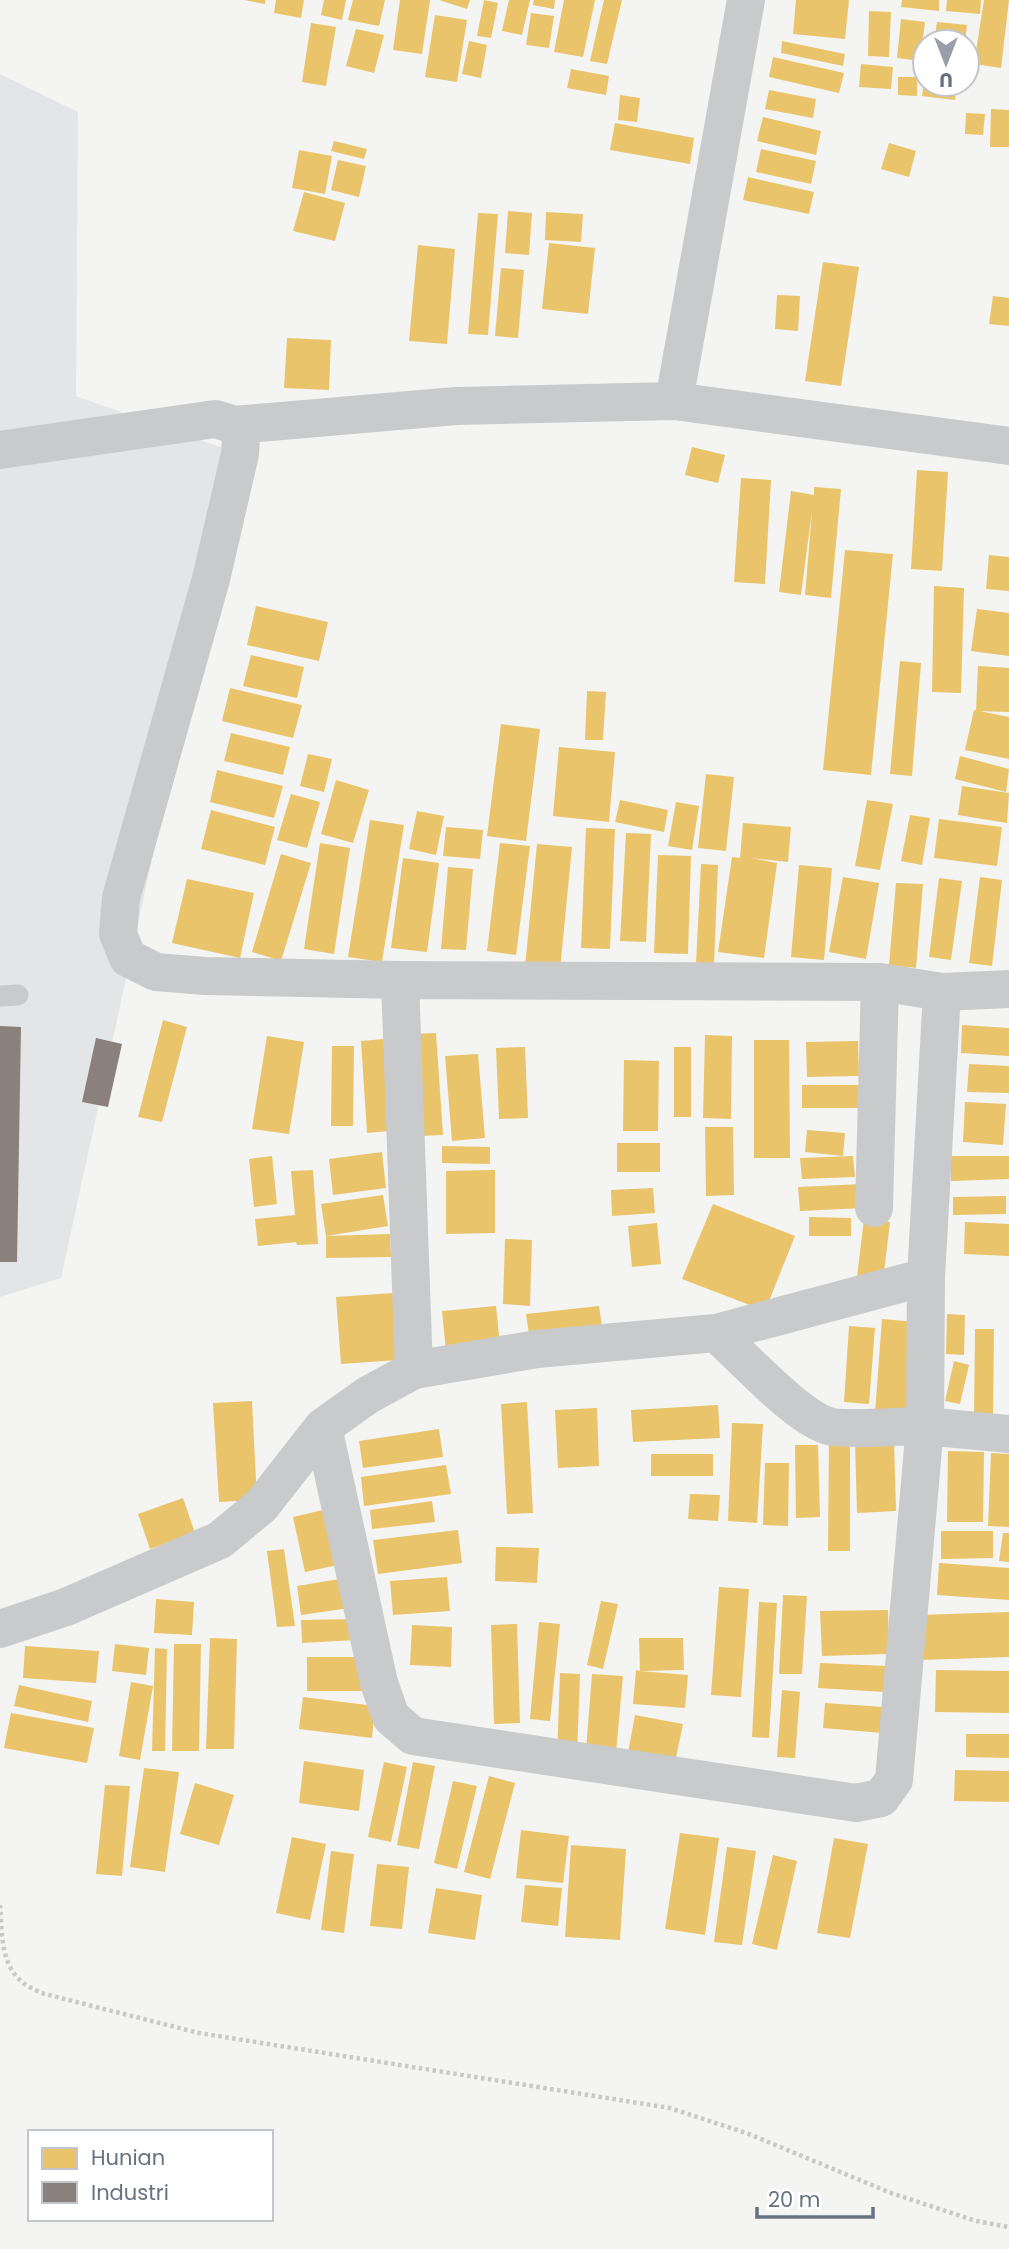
<svg xmlns="http://www.w3.org/2000/svg" width="1009" height="2249" viewBox="0 0 1009 2249" font-family="Poppins,sans-serif">
  <style>
    .built { fill: #e4e5e6 }
    .homes { fill: #e9c46a }
    .industry { fill: #8a817c }
    .lines { fill: none; stroke-linecap: round; stroke-linejoin: round }
    .path { stroke: #c7c8c8; stroke-width: 4.5; stroke-dasharray: 3.5 3.5; stroke-linecap: butt }
    .lane { stroke: #c9cacb; stroke-width: 21 }
    .street { stroke: #c9cacb; stroke-width: 38 }
  </style>
  <rect width="100%" height="100%" fill="#f4f4f3"/>
  <path class="built" d="M0,74L78,112L76,396L240,454L61,1278L0,1297Z"/>
  <path class="homes" d="M244,0H265V4Z
    M276,0H304L301,18L274,13Z
    M324,0H346L342,20L321,15Z
    M353,0H385L379,26L348,20Z
    M400,0H430L422,54L393,50Z
    M439,0H470L467,9Z
    M484,0L498,3L491,38L477,36Z
    M509,0H530L522,35L502,31Z
    M534,0H555L554,9L533,5Z
    M564,0H595L583,57L554,52Z
    M604,0H622L607,64L590,61Z
    M796,0H849L845,39L793,34Z
    M902,0H939V11L901,7Z
    M947,0H981L980,14L946,11Z
    M984,0H1009L1001,68L974,64Z
    M869,11L891,12L889,57L868,56Z
    M531,13L554,16L549,48L526,45Z
    M435,15L467,20L457,82L425,77Z
    M901,19L925,22L920,61L897,58Z
    M937,22L967,25L965,42H934Z
    M311,23L336,27L326,86L302,82Z
    M356,29L384,35L374,73L346,66Z
    M469,41L487,45L481,78L462,74Z
    M782,41L845,54L843,66L781,53Z
    M773,57L844,73L839,93L769,77Z
    M861,64L893,67L891,89L859,87Z
    M571,69L609,76L606,95L567,88Z
    M898,77H917V96L898,95Z
    M924,84H957L955,100L922,96Z
    M769,90L816,99L813,118L765,109Z
    M620,95L640,98L637,122L618,120Z
    M991,109L1009,110V147H990Z
    M966,113L985,114L983,135L965,134Z
    M763,117L821,131L816,155L757,141Z
    M615,123L694,138L690,164L610,150Z
    M334,141L367,149L364,159L331,151Z
    M889,143L916,151L909,177L881,169Z
    M761,149L816,161L811,184L756,172Z
    M299,150L332,156L325,194L292,188Z
    M338,160L366,166L359,197L331,190Z
    M748,177L814,192L809,214L743,200Z
    M304,192L345,203L335,241L293,231Z
    M508,211L532,213L529,255L505,253Z
    M546,212L583,214L581,242L545,240Z
    M478,213L498,214L488,335L468,334Z
    M549,243L595,248L588,314L542,309Z
    M418,245L455,249L447,344L409,341Z
    M823,262L859,267L841,386L805,381Z
    M501,268L524,270L518,338L495,336Z
    M777,295L800,296L798,331L775,329Z
    M993,296L1009,298V326L989,324Z
    M287,338L331,340L329,390L284,388Z
    M692,447L725,455L718,483L685,475Z
    M917,470L948,472L942,571L911,569Z
    M741,478L771,480L765,584L734,582Z
    M814,487L841,489L831,598L805,595L812,511L801,595L779,592L791,491L814,495Z
    M845,550L893,554L871,775L823,770Z
    M989,555L1009,557V591L986,589Z
    M934,586L964,588L961,693L932,692Z
    M256,606L328,622L319,661L247,645Z
    M977,609L1009,613V656L971,651Z
    M251,655L304,667L297,698L243,686Z
    M900,661L921,663L912,776L890,774Z
    M978,666L1009,668V712L976,711Z
    M230,688L302,705L293,738L222,721Z
    M587,691L606,692L603,740H585Z
    M974,710L1009,717V759L965,750Z
    M501,724L540,729L526,841L487,836Z
    M231,733L290,747L283,775L224,761Z
    M559,747L615,752L609,822L553,816Z
    M308,754L332,759L324,792L300,786Z
    M960,756L1009,769L1006,792L955,779Z
    M217,770L283,786L274,818L210,802Z
    M706,774L734,777L726,851L698,848Z
    M336,780L369,790L353,843L321,834Z
    M962,786L1009,793L1007,823L958,815Z
    M291,794L320,802L307,848L277,840Z
    M620,800L668,810L664,832L615,822Z
    M867,800L893,804L880,870L855,866Z
    M676,802L699,806L692,850L668,846Z
    M211,810L275,827L265,865L201,849Z
    M417,811L444,816L436,855L409,849Z
    M910,815L930,818L922,865L901,861Z
    M939,819L1002,827L997,866L934,858Z
    M370,820L404,825L382,962L348,957Z
    M743,823L791,827L788,862L750,858L777,863L764,958L718,952L732,857L740,858Z
    M446,827L483,830L480,859L443,856Z
    M586,828L615,829L610,949L581,948Z
    M626,833L651,834L646,942L620,941Z
    M320,843L350,848L334,954L304,949Z
    M500,843L530,846L516,955L487,951Z
    M537,844L572,847L560,970L525,967Z
    M281,854L311,863L281,961L252,952Z
    M658,855L691,856L688,954L654,953Z
    M403,858L439,863L427,952L391,948Z
    M701,864L718,865L714,965L696,964Z
    M799,865L832,868L824,960L791,957Z
    M448,867L473,869L466,950L441,949Z
    M843,877L879,883L866,959L829,952Z
    M980,877L1002,880L992,966L969,963Z
    M939,878L962,881L951,960L929,957Z
    M187,879L254,893L240,958L172,943Z
    M896,883L923,884L916,968L889,965Z
    M163,1020L187,1027L162,1122L138,1117Z
    M962,1025L1009,1028V1056L961,1053Z
    M436,1033L443,1135L419,1136L413,1034Z
    M705,1035L732,1036L731,1119L703,1118Z
    M267,1036L304,1042L289,1134L252,1129Z
    M384,1039L389,1131L367,1133L361,1041Z
    M754,1040H789L790,1158H754Z
    M858,1041L859,1076L807,1077L806,1042Z
    M332,1046H354L353,1126H331Z
    M525,1047L528,1118L499,1119L496,1048Z
    M674,1047H691V1117H674Z
    M478,1054L485,1138L452,1141L445,1056Z
    M624,1060L659,1061L658,1131H623Z
    M969,1064L1009,1066V1093L967,1092Z
    M802,1085H860V1108H802Z
    M965,1102L1006,1104L1003,1145L963,1142Z
    M705,1127H733L734,1195L706,1196Z
    M807,1130L845,1133L843,1156L805,1152Z
    M617,1143H660V1172H617Z
    M442,1146L490,1147V1164L442,1163Z
    M382,1152L386,1188L333,1195L329,1159Z
    M272,1156L277,1204L254,1207L249,1159Z
    M853,1156L855,1177L802,1179L800,1158Z
    M951,1156H1009V1179L951,1181Z
    M313,1170L318,1244L297,1245L296,1242L258,1246L255,1219L295,1215L291,1171Z
    M495,1170V1233L446,1234V1171Z
    M862,1184L863,1208L800,1211L798,1187Z
    M653,1188L655,1213L612,1216L611,1190Z
    M383,1195L388,1226L326,1236L321,1204Z
    M1006,1196V1214L953,1215V1197Z
    M713,1204L795,1236L765,1311L682,1279Z
    M809,1217L851,1218V1236H809Z
    M864,1219L890,1222L883,1281L857,1277Z
    M965,1222L1009,1224V1256L964,1254Z
    M657,1223L661,1264L632,1267L628,1226Z
    M390,1234L391,1257L326,1258V1236Z
    M505,1239L532,1240L530,1306L503,1304Z
    M393,1293L398,1360L341,1364L336,1297Z
    M496,1306L500,1346L446,1351L442,1311Z
    M599,1306L603,1333L530,1341L526,1314Z
    M947,1314L965,1315L964,1355L946,1354Z
    M882,1319L916,1322L909,1415L875,1413Z
    M849,1326L875,1328L869,1404L844,1402Z
    M975,1329H994L993,1417H974Z
    M954,1361L969,1365L960,1404L945,1401Z
    M252,1401L257,1500L219,1502L213,1403Z
    M527,1402L533,1513L507,1514L501,1404Z
    M718,1405L720,1438L633,1442L631,1410Z
    M597,1408L599,1466L558,1468L555,1410Z
    M732,1423L763,1424L757,1523L728,1521Z
    M439,1429L443,1457L363,1468L359,1441Z
    M829,1436H850V1551H828Z
    M894,1440L896,1511L857,1513L855,1442Z
    M795,1445H818L820,1517L796,1518Z
    M948,1451L984,1452L983,1522H947Z
    M991,1453L1009,1454V1527L988,1526Z
    M651,1454H713V1476H651Z
    M765,1463H789L788,1526L763,1525Z
    M446,1465L451,1494L364,1506L361,1477Z
    M690,1494L720,1495L718,1521L688,1519Z
    M183,1498L195,1533L150,1549L138,1514Z
    M432,1501L435,1522L372,1529L370,1510Z
    M340,1506L352,1562L305,1572L293,1517Z
    M458,1530L462,1563L378,1574L373,1540Z
    M941,1531H993V1558L941,1559Z
    M1003,1533H1009V1562L999,1561Z
    M496,1547L539,1548L537,1583L495,1581Z
    M284,1549L295,1626L277,1627L267,1551Z
    M939,1563L1009,1568V1600L937,1595Z
    M352,1577L356,1607L301,1615L297,1586Z
    M447,1577L450,1611L393,1615L390,1581Z
    M719,1587L749,1589L741,1697L711,1695Z
    M783,1595L807,1596L802,1674H779Z
    M156,1599L194,1602L192,1635L154,1633Z
    M601,1601L618,1604L603,1669L587,1665Z
    M759,1602L777,1603L769,1738L752,1737Z
    M888,1610L889,1654L822,1656L820,1611Z
    M1009,1612V1657L920,1660L919,1615Z
    M355,1619L356,1640L302,1643L301,1620Z
    M539,1622L560,1624L550,1721L530,1719Z
    M517,1624L520,1723L494,1724L491,1625Z
    M412,1625L452,1627L451,1667L410,1665Z
    M210,1638L237,1639L234,1749H206Z
    M639,1638H683L684,1670L640,1671L688,1675L685,1708L633,1704L636,1670L640,1671Z
    M115,1644L149,1648L146,1675L112,1671Z
    M174,1644H201L199,1751H172Z
    M25,1646L99,1651L96,1683L23,1678Z
    M155,1648L167,1649L165,1751H152Z
    M307,1657H369V1691H307Z
    M820,1663L887,1666L885,1692L818,1688Z
    M936,1670L1009,1671V1713L935,1712Z
    M560,1673L580,1674L577,1756H557Z
    M592,1674L623,1676L616,1753L586,1750Z
    M131,1682L153,1686L140,1760L119,1756Z
    M19,1685L92,1701L88,1722L14,1706Z
    M782,1690L800,1692L795,1758L777,1757Z
    M303,1697L375,1706L372,1738L299,1729Z
    M825,1703L884,1707L882,1733L823,1728Z
    M11,1713L94,1728L87,1763L4,1748Z
    M635,1715L683,1724L674,1767L627,1758Z
    M966,1734H1009V1758L966,1757Z
    M304,1761L364,1770L359,1811L299,1803Z
    M384,1762L407,1767L391,1842L368,1837Z
    M413,1762L435,1766L419,1849L397,1845Z
    M144,1768L179,1772L165,1872L130,1867Z
    M955,1770L1009,1771V1802L954,1801Z
    M489,1776L515,1783L490,1879L464,1872Z
    M453,1781L477,1786L457,1869L434,1863Z
    M195,1783L234,1795L219,1845L180,1834Z
    M105,1785L130,1786L122,1876L96,1874Z
    M521,1830L569,1836L563,1883L516,1878Z
    M680,1833L719,1838L705,1935L665,1929Z
    M292,1837L326,1844L310,1920L276,1913Z
    M834,1838L868,1844L850,1938L817,1933Z
    M571,1845L626,1849L620,1940L565,1937Z
    M727,1847L756,1851L742,1945L714,1942Z
    M331,1851L354,1854L344,1933L321,1930Z
    M773,1855L797,1861L777,1950L752,1944Z
    M377,1864L409,1867L402,1929L370,1926Z
    M525,1885L562,1888L558,1926L521,1922Z
    M436,1888L482,1895L475,1940L428,1933Z"/>
  <path class="industry" d="M0,1026L21,1027L17,1262H0Z
    M96,1038L122,1044L108,1107L82,1102Z"/>
  <g class="lines">
    <path class="path" d="M0,1905C2,1930 0,1963 21,1981C26,1986 34,1989 41,1993L199,2033L670,2108L749,2134L891,2193L976,2221L1009,2227"/>
    <path class="lane" d="M0,996L18,995"/>
    <path class="street" d="M674,401L746,0
      M235,425L241,438L240,454L211,579L121,898L118,934L128,958L156,972L205,976L400,980L880,982L942,992L1009,989
      M0,450L215,419L235,425L456,406L674,401L1009,446
      M400,980L414,1370
      M874,1208L880,982
      M716,1333C742,1356 801,1422 833,1427C859,1430 898,1426 925,1426L926,1277L942,992
      M323,1427L379,1683L391,1717L413,1736L856,1803L881,1798L894,1780L925,1426L1009,1434
      M0,1629L66,1607L220,1540L261,1506L323,1427L368,1395L414,1370L537,1349L716,1333L926,1277"/>
  </g>
  <rect x="28" y="2130" width="245" height="91" fill="#ffffff" stroke="#c2c6cc" stroke-width="2"/>
  <rect x="42" y="2148" width="35" height="21" fill="#e9c46a" stroke="#c2c6cc" stroke-width="2"/>
  <text x="91" y="2165" font-size="21" fill="#677180">Hunian</text>
  <rect x="42" y="2182" width="35" height="21" fill="#8a817c" stroke="#c2c6cc" stroke-width="2"/>
  <text x="91" y="2200" font-size="21" fill="#677180">Industri</text>
  <g transform="translate(946 63) rotate(180)"><circle r="33" fill="#ffffff" stroke="#c2c6cc" stroke-width="2"/>
  <path d="M0-5L12 26L0 18L-12 26Z" fill="#989fa8"/>
  <text y="-10" font-size="19" font-weight="bold" text-anchor="middle" fill="#677180">U</text>
  </g>
  <path d="M757 2207v10h116v-10" fill="none" stroke="#677180" stroke-width="3.5"/>
  <text x="768" y="2207" font-size="21" fill="#677180" stroke="#ffffff" stroke-width="5" paint-order="stroke">20 m</text>
</svg>
